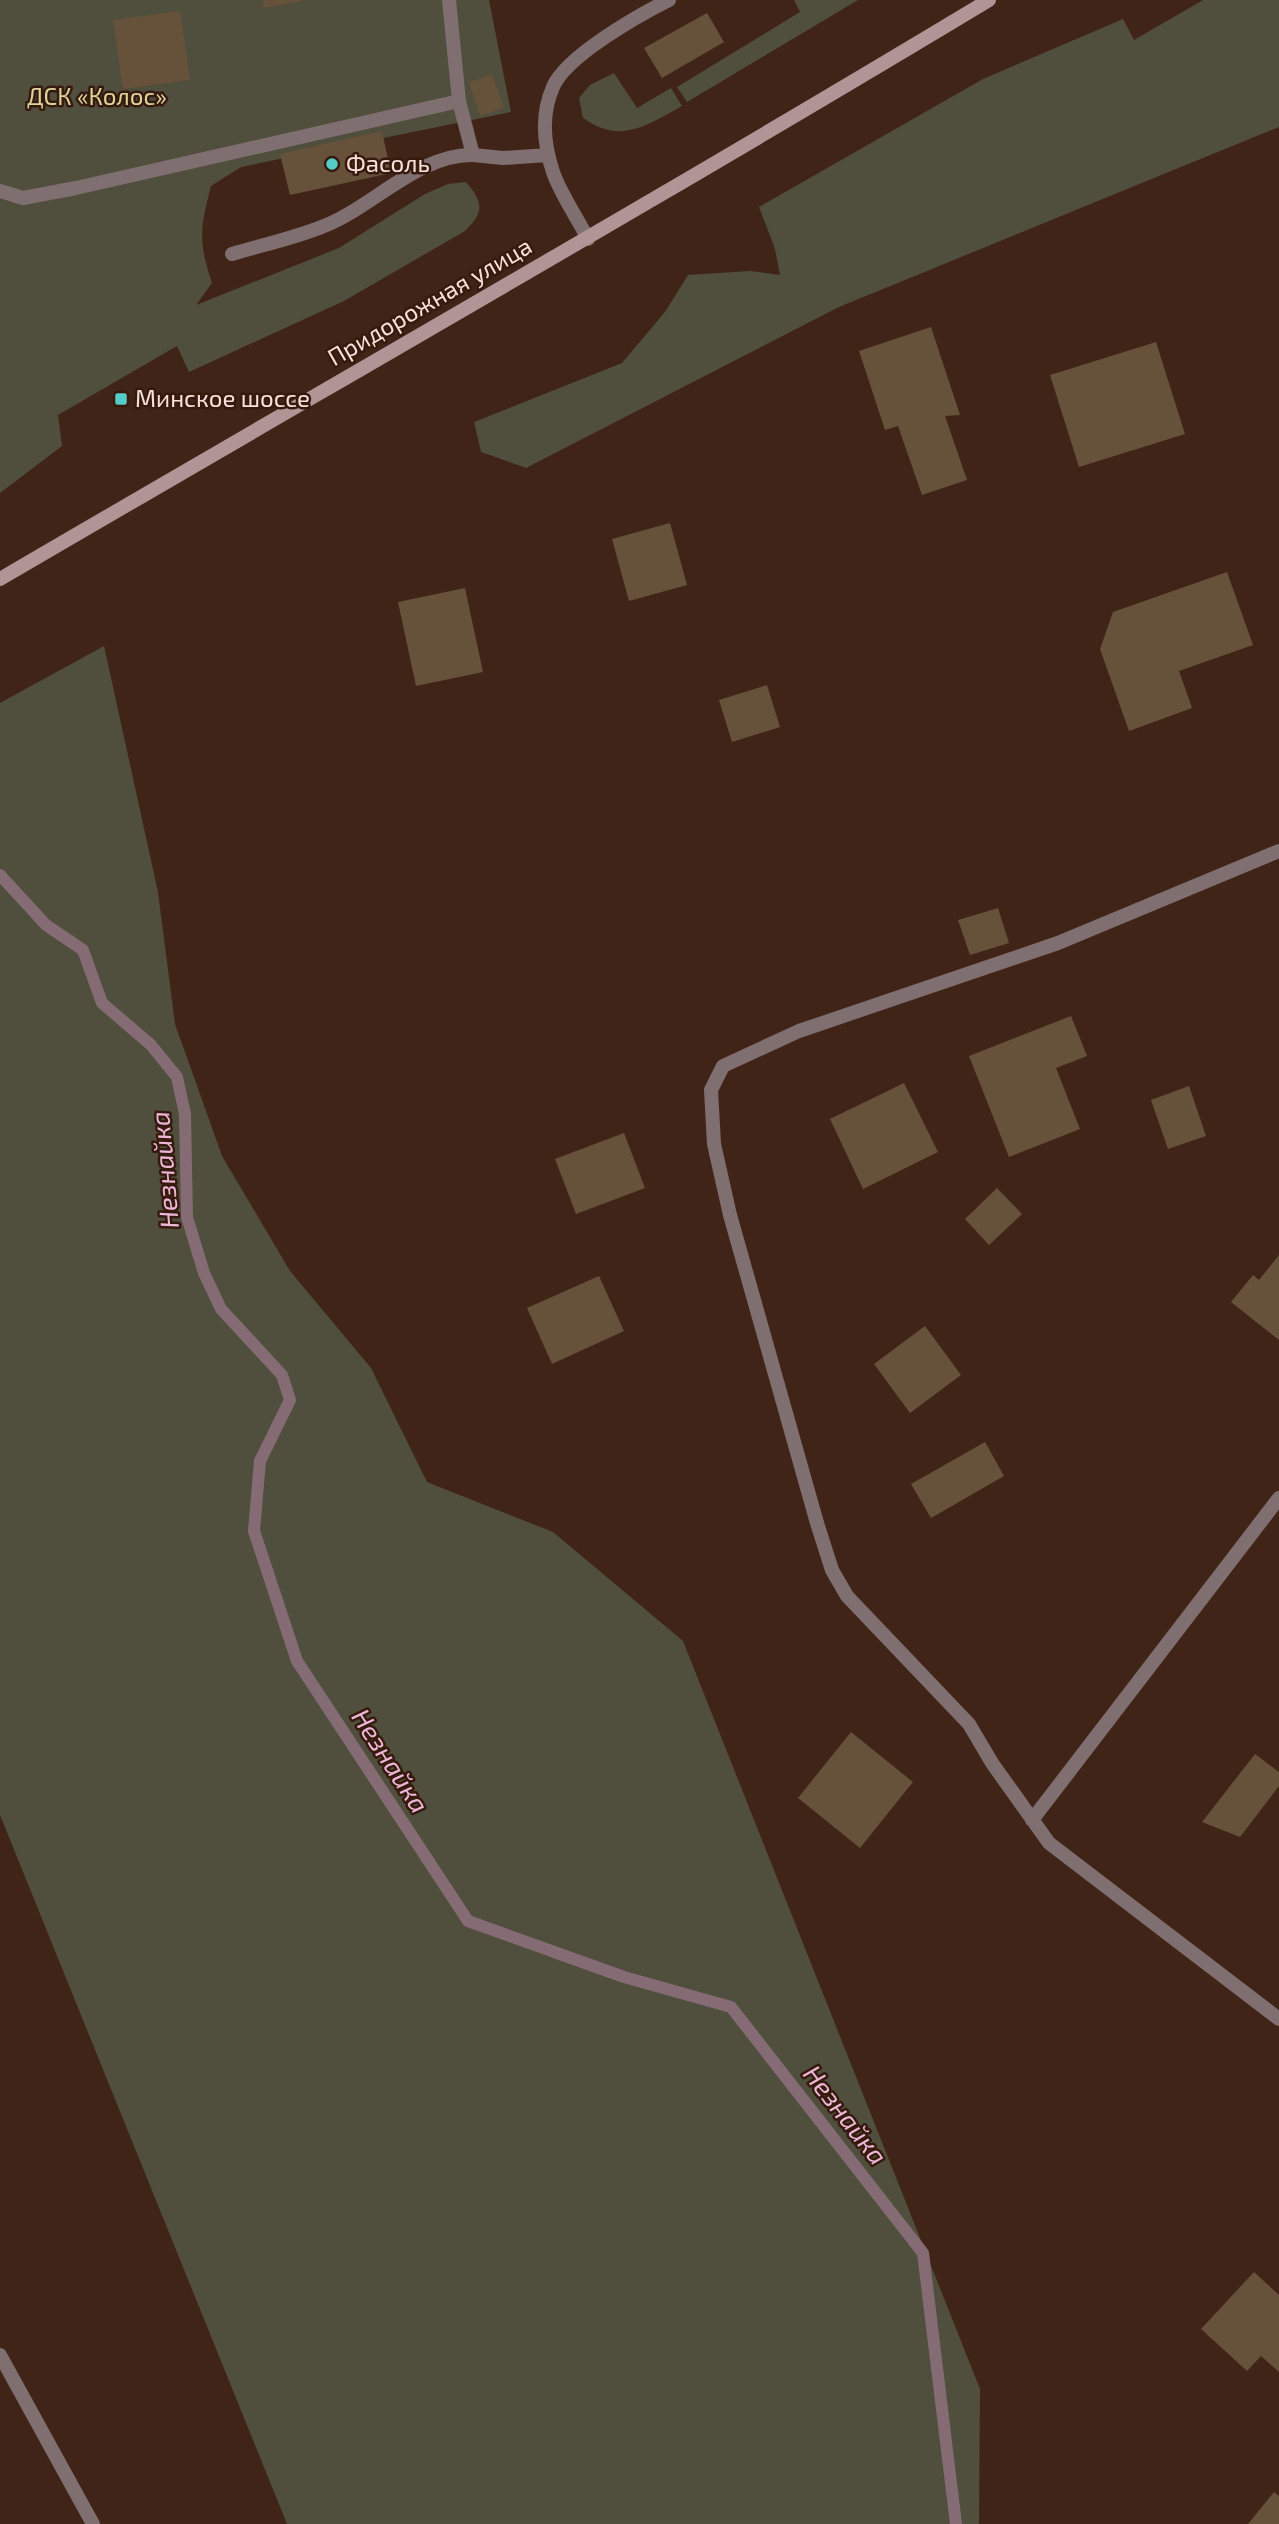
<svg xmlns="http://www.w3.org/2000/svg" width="1279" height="2524" viewBox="0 0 1279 2524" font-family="'Exo 2',sans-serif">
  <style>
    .green { fill: #504e3d }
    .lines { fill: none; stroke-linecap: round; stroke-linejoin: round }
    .stream { stroke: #856b74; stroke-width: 12 }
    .building { fill: #66523b }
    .lane { stroke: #806f70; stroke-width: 14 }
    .street { stroke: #806f70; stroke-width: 14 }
    .secondary { stroke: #b09496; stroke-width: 14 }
    .poi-dot { fill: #54cdc6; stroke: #361a0e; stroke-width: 2.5 }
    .labels { text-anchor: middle; stroke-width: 5; stroke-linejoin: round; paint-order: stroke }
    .park-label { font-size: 24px; fill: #dbd49b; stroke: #361a0e }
    .poi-label { font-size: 24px; fill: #f6e1da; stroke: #361a0e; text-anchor: start }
    .street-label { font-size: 24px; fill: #f6e1da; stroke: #361a0e }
    .water-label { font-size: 26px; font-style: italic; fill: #edb7d7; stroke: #361a0e }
  </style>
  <rect width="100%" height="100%" fill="#412418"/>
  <path class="green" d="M0,0H489L511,112L241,167L211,186C200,229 198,241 212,283L196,305L339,248L425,194L448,184L466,182C484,203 484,212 465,231L344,301L189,372L177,346L58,415L62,446L0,493Z
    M794,0H858L687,102L677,87L800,12Z
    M1203,0H1279V127L839,307L526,468L481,452L474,422L622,363L665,312L688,275L750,271L780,275L775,249L759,207L983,79L1123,19L1134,40Z
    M614,73L637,108L671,88L682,106C647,125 621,145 583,118L579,98L590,85Z
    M104,646L158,892L175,1024L222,1156L290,1271L371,1368L427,1482L553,1532L683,1641L980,2389L979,2524H287L0,1815V703Z"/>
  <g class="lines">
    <path class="stream" d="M0,875L46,925L83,950L102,1003L151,1045L177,1077L185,1114L187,1217L204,1273L221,1309L282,1375L290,1400L260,1461L254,1531L297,1661L468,1921L624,1977L731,2007L923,2253L956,2524"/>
  </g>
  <path class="building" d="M263,0H302V1L264,8Z
    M180,11L190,80L123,89L113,20Z
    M707,13L724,42L662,78L644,48Z
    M492,74L504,108L480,116L469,82Z
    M382,131L391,173L290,195L280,154Z
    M931,327L960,415L945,416L967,480L922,495L898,426L885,430L859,351Z
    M1156,342L1185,434L1079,467L1050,375Z
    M670,523L687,585L629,601L612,539Z
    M1227,572L1253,645L1179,671L1192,708L1129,731L1100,649L1113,612Z
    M465,588L483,672L416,686L398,602Z
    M767,685L780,727L732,742L719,700Z
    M998,908L1009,943L970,955L958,920Z
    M1071,1016L1087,1056L1056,1068L1080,1129L1009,1157L969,1056Z
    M904,1083L938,1152L863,1189L830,1119Z
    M1189,1086L1206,1136L1168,1149L1151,1100Z
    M624,1133L645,1188L576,1214L555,1159Z
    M997,1188L1022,1214L989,1245L965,1219Z
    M1279,1255V1340L1231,1302L1253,1275L1259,1280Z
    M599,1276L624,1331L552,1364L527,1308Z
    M925,1326L961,1375L910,1413L874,1364Z
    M985,1442L1004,1476L931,1518L911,1484Z
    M851,1732L913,1782L860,1848L798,1798Z
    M1255,1754L1279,1772V1786L1240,1837L1202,1822Z
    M1254,2272L1279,2295V2372L1261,2356L1247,2371L1201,2329Z
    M1274,2492L1279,2496V2524H1248Z"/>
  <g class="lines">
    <path class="lane" d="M232,254C262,245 295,238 324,226C373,207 418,154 473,155
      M1279,851L1058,943L799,1031L723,1066L711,1090L714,1144L730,1215L817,1523L832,1570L847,1596L969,1724L992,1763L1049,1843L1279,2019
      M1032,1820L1279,1498
      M0,2355L93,2524"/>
    <path class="street" d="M449,0L459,101L473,155L503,158L548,155
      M0,191L23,198L76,188L459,101
      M588,239C577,217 561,195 553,172C544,145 541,114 553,87C566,56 639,15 669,0"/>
    <path class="secondary" d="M0,579C330,386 662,197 989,0"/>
  </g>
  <g class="poi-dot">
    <circle cx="332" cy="164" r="7"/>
    <rect x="114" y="392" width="14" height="14" rx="3.5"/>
  </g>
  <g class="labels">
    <g class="park-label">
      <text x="97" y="105">ДСК «Колос»</text>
    </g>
    <g class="poi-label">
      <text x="346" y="172">Фасоль</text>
      <text x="135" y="407">Минское шоссе</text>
    </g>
    <g class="street-label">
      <text transform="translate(430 302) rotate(-30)" y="8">Придорожная улица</text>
    </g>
    <g class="water-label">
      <text transform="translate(165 1170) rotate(-95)" y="9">Незнайка</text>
      <text transform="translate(390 1761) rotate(57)" y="9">Незнайка</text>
      <text transform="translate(845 2115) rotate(52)" y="9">Незнайка</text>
    </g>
  </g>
</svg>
